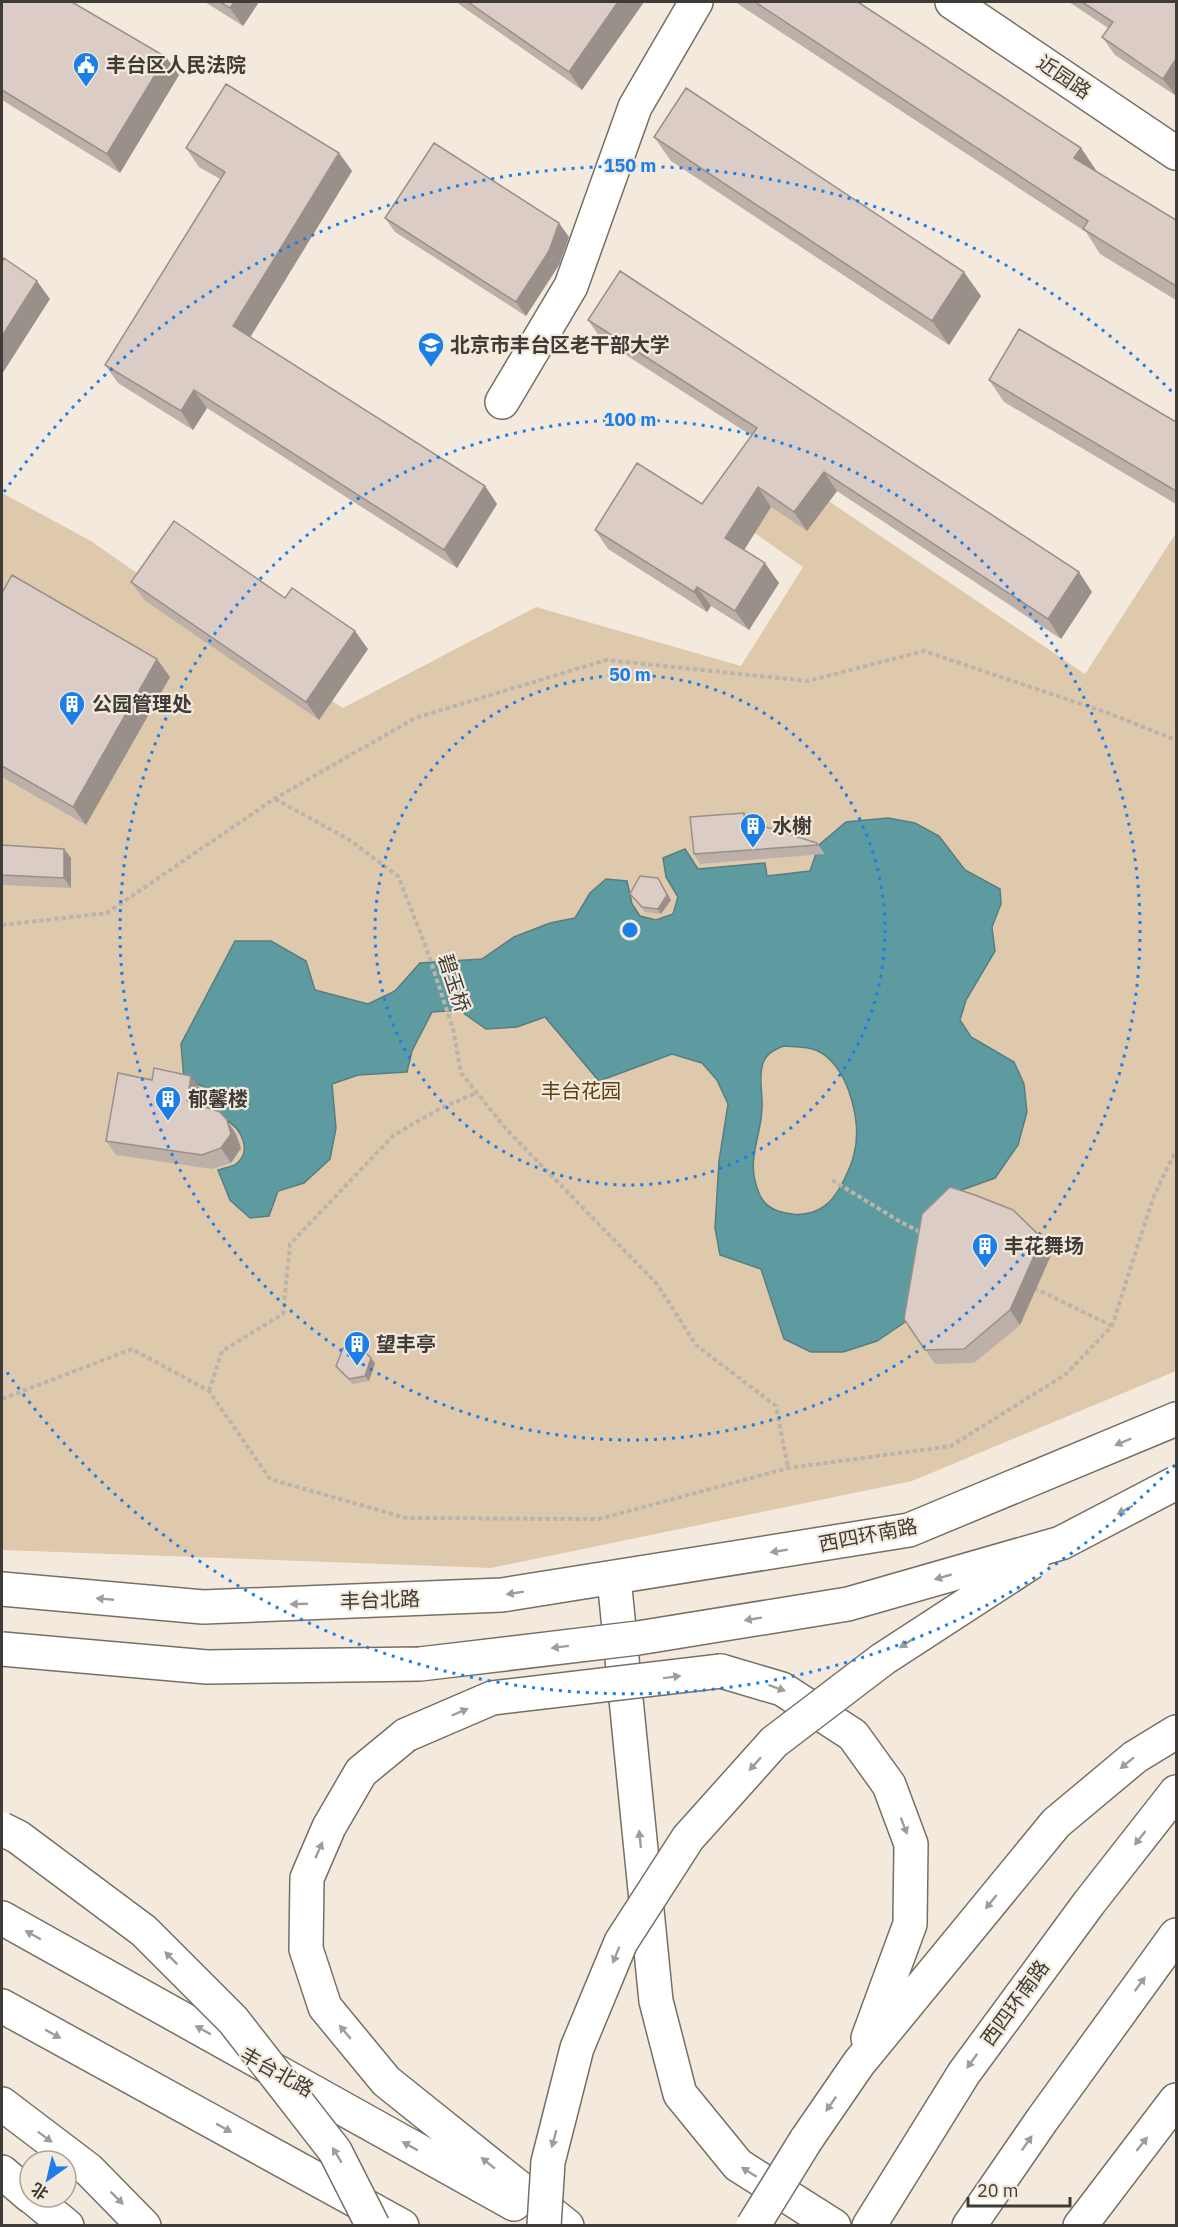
<svg xmlns="http://www.w3.org/2000/svg" width="1178" height="2227" viewBox="0 0 1178 2227" font-family="'IBM Plex Sans','Noto Sans SC',sans-serif">
  <style>
    .green { fill: #dfc9ad }
    .water { fill: #5e9ba0; stroke: #557e80; stroke-width: 1.5; fill-rule: evenodd }
    .lines { fill: none; stroke-linecap: round; stroke-linejoin: round }
    .street-casing { stroke: #776f64; stroke-width: 36 }
    .secondary-casing { stroke: #776f64; stroke-width: 36 }
    .highway-casing { stroke: #776f64; stroke-width: 36 }
    .path { stroke: #bcb4aa; stroke-width: 4; stroke-dasharray: 4.5 3; stroke-linecap: butt }
    .street { stroke: #fff; stroke-width: 33 }
    .secondary { stroke: #fff; stroke-width: 33 }
    .highway { stroke: #fff; stroke-width: 33 }
    .highway-bridge-casing { stroke: #776f64; stroke-width: 36; stroke-linecap: butt }
    .highway-bridge { stroke: #fff; stroke-width: 33 }
    .wall { fill: #bcb0a9 }
    .shaded-wall { fill: #99908a }
    .building { fill: #dbcdc5; stroke: #99908a; stroke-width: 1.5 }
    .oneway { fill: #9f9d9a }
    .ring { fill: none; stroke: #1b7fe7; stroke-width: 3; stroke-dasharray: 3 6 }
    .labels { text-anchor: middle; stroke-width: 4.5; stroke-linejoin: round; paint-order: stroke }
    .poi-label { font-size: 20px; font-weight: bold; fill: #3f3b36; stroke: #f3eadd; text-anchor: start }
    .street-label { font-size: 20px; fill: #3f3b36; stroke: #f3eadd }
    .park-label { font-size: 20px; fill: #5e400e; stroke: #f3eadd }
    .centre { fill: #1b7fe7; stroke: #f3eadd; stroke-width: 3 }
    .ring-label { font-size: 18px; text-anchor: middle; font-weight: bold; fill: #1b7fe7; stroke: #f3eadd; stroke-width: 4.5; stroke-linejoin: round; paint-order: stroke }
  </style>
  <rect width="100%" height="100%" fill="#f3eadd"/>
  <path class="green" d="M747,446L1085,674L1176,533V1371L912,1481L491,1568L2,1550V493L91,541L194,613L343,708L536,607L741,666L803,567L712,503Z"/>
  <path class="water" d="M888,818L915,823L939,836L965,870L1000,889L1001,904L992,927L995,951L966,1000L960,1020L971,1037L1014,1062L1024,1084L1027,1112L1018,1145L995,1178L956,1192L908,1320L877,1341L843,1352H811L784,1339L761,1269L720,1255L715,1228L719,1161L728,1104L717,1080L702,1063L672,1054L599,1081L545,1017L517,1027L486,1029L459,1010L432,1012L412,1051L407,1072L358,1075L332,1084L336,1128L330,1159L304,1183L278,1191L269,1216L250,1218L230,1200L218,1170C223,1168 232,1167 236,1164C253,1151 241,1128 226,1120C218,1117 207,1117 198,1116L205,1087L184,1080L181,1044L235,941H271L306,961L315,990L368,1004L395,991L420,963L482,959L514,937L550,923L575,918L590,893L606,879L627,881L632,904L640,916L656,920L673,914L678,897L666,877L663,858L685,849L698,869L765,863L767,876L810,871L819,845L846,822ZM784,1046C797,1047 812,1046 823,1054C850,1073 862,1124 854,1154C852,1165 847,1174 842,1184C834,1198 826,1209 809,1213C798,1216 789,1214 778,1211C769,1208 762,1201 759,1193C745,1161 761,1139 762,1108C763,1094 758,1077 763,1063C767,1053 775,1049 784,1046Z"/>
  <g class="lines">
    <g class="street-casing">
      <path id="street" d="M502,402L571,286L635,107L696,2"/>
    </g>
    <g class="secondary-casing">
      <path id="secondary" d="M952,2L1176,153
        M614,1578L656,2001L680,2094L738,2165L834,2226
        M2,1589L203,1607L502,1595L909,1530L1176,1419
        M2,2172L30,2196
        M32,2197L67,2226
        M1080,2226L1176,2100"/>
    </g>
    <g class="highway-casing">
      <path id="highway" d="M721,1671L782,1689L853,1735L889,1785L911,1844L910,1924L868,2038
        M406,1735L361,1772L329,1827L307,1878L306,1949L325,2007L386,2081L567,2226
        M2,1918L514,2204
        M2,2006L402,2226
        M2,2104L89,2170L144,2226
        M806,2140L859,2063L1056,1823L1135,1757L1176,1732
        M869,2226L964,2073L1089,1903L1176,1792
        M969,2226L1042,2120L1176,1935"/>
    </g>
    <path class="path" d="M275,799L348,839L398,876L426,947L453,1029L461,1073L507,1130L657,1284L696,1345L776,1406L788,1468
      M2,925L107,913L274,799L415,718L606,660L808,681L924,651L1108,713L1176,740
      M832,1180L899,1221L922,1233
      M1034,1288L1112,1326
      M209,1391L222,1351L283,1314L290,1244L394,1135L439,1109L476,1093
      M2,1399L132,1349L209,1391L270,1479L406,1518L599,1519L788,1468L951,1446L1066,1374L1112,1326L1153,1198L1176,1150"/>
    <use href="#street" class="street"/>
    <use href="#secondary" class="secondary"/>
    <use href="#highway" class="highway"/>
    <g class="highway-bridge-casing">
      <path id="highway-bridge" d="M2,1649L207,1667L420,1664L638,1638L848,1604L1061,1543L1176,1483
        M406,1735L492,1698L721,1671
        M2,1829L18,1837L144,1931L233,2020L335,2151L373,2226
        M544,2226L548,2162L577,2048L621,1942L688,1838L774,1742L883,1659L1032,1562
        M753,2226L806,2140"/>
    </g>
    <use href="#highway-bridge" class="highway-bridge"/>
  </g>
  <path class="wall" d="M2,2L179,75L120,173L2,100Z
    M205,2H259L243,26Z
    M457,2H644L582,90L460,5Z
    M735,2H858L1081,148L1096,171L1176,220V300L1100,254L1086,232Z
    M1069,2H1176V96L1115,55L1102,37L1108,28Z
    M654,137L981,296L949,345L671,161Z
    M186,148L339,153L352,171L250,337L485,486L497,504L457,568L207,408L193,430L118,383L105,365L220,179L199,167Z
    M385,218L569,237L559,265L526,316L395,232Z
    M588,320L1092,592L1061,639L837,491L807,531L771,507L744,550L779,583L749,630L711,606L707,612L608,549L595,530L702,504L752,436L601,339Z
    M989,380L1176,422V504L1004,402Z
    M131,582L368,649L319,720L144,600Z
    M2,593L170,677L86,825L2,777Z
    M744,813L750,822L817,843L824,853V854L700,864L694,854Z
    M2,845L64,849L71,858V888L2,885Z
    M658,878L671,900L661,914L645,912L630,894Z
    M201,1090L198,1105L236,1134L241,1148L231,1163L212,1169L116,1155L106,1141Z
    M1042,1238L1052,1253L1020,1325L974,1363L935,1364L904,1319Z
    M375,1363L369,1381L353,1384L340,1371L336,1366Z"/>
  <path class="shaded-wall" d="M234,2H259L243,26L230,8Z
    M618,2H644L582,90L569,72Z
    M166,57L179,75L120,173L107,154Z
    M1176,59V96L1163,79Z
    M1081,148L1098,173L1074,158Z
    M339,153L352,171L246,344L233,326Z
    M559,223L569,237L559,265L526,316L516,302Z
    M964,272L981,296L949,345L932,321Z
    M37,281L50,299L2,374V336Z
    M194,390L207,408L193,430L181,411Z
    M824,472L837,491L807,531L794,512Z
    M485,486L497,504L457,568L444,550Z
    M758,487L771,507L739,558L725,538Z
    M765,563L779,583L749,630L735,611Z
    M1079,572L1092,592L1061,639L1048,619Z
    M697,587L711,606L707,612L694,592Z
    M355,631L368,649L319,720L306,702Z
    M157,659L170,677L86,825L73,807Z
    M744,813L750,822L744,820Z
    M64,849L71,858V888L64,878Z
    M658,878L671,900L661,914L658,909Z
    M191,1076L201,1090L197,1115L187,1101Z
    M227,1120L236,1134L241,1148L231,1163L221,1148Z
    M1042,1238L1052,1253L1020,1325L1010,1310Z
    M371,1358L375,1363L369,1381L365,1376Z"/>
  <path class="building" d="M2,2H72L166,57L107,154L2,90Z
    M220,2H234L230,8Z
    M468,2H618L569,72Z
    M755,2H858L1081,148L1074,158L1176,220V286L1083,229L1088,221Z
    M1082,2H1176V59L1163,79L1102,37L1113,22Z
    M226,84L339,153L233,326L485,486L444,550L194,390L181,411L105,365L225,172L186,148Z
    M686,88L964,272L932,321L654,137Z
    M434,143L559,223L549,251L516,302L385,218Z
    M4,258L37,281L2,336V262Z
    M620,271L1079,572L1048,619L824,472L794,512L758,487L725,538L765,563L735,611L697,587L694,592L595,530L637,463L702,504L757,428L588,320Z
    M1019,329L1176,422V491L989,380Z
    M174,521L285,598L292,588L355,631L306,702L131,582Z
    M12,575L157,659L73,807L2,766V593Z
    M744,813V820L817,843V845L694,854L690,817Z
    M2,845L64,849V878L2,875Z
    M640,876L658,878L667,895L658,909L642,907L630,894Z
    M154,1068L191,1076L187,1101L220,1112L227,1120L231,1134L221,1148L202,1155L106,1141L118,1073L152,1080Z
    M950,1187L975,1195L1013,1210L1042,1238L1010,1310L964,1349L925,1350L904,1319L922,1214Z
    M357,1344L371,1358L365,1376L349,1379L336,1366L343,1348Z"/>
  <defs><path id="oneway-solid" d="M-6-.8H1V-3.2L6.5 0L1 3.2V.8H-6Z" transform="scale(1.5)"/></defs>
  <g class="oneway">
    <use href="#oneway-solid" transform="translate(1123 1442) rotate(157)"/>
    <use href="#oneway-solid" transform="translate(1125 1510) rotate(152)"/>
    <use href="#oneway-solid" transform="translate(779 1551) rotate(171)"/>
    <use href="#oneway-solid" transform="translate(943 1577) rotate(164)"/>
    <use href="#oneway-solid" transform="translate(515 1593) rotate(171)"/>
    <use href="#oneway-solid" transform="translate(105 1599) rotate(-175)"/>
    <use href="#oneway-solid" transform="translate(299 1604) rotate(178)"/>
    <use href="#oneway-solid" transform="translate(753 1619) rotate(171)"/>
    <use href="#oneway-solid" transform="translate(907 1643) rotate(147)"/>
    <use href="#oneway-solid" transform="translate(560 1647) rotate(173)"/>
    <use href="#oneway-solid" transform="translate(672 1677) rotate(-7)"/>
    <use href="#oneway-solid" transform="translate(777 1688) rotate(20)"/>
    <use href="#oneway-solid" transform="translate(460 1712) rotate(-23)"/>
    <use href="#oneway-solid" transform="translate(1127 1763) rotate(141)"/>
    <use href="#oneway-solid" transform="translate(755 1764) rotate(132)"/>
    <use href="#oneway-solid" transform="translate(904 1826) rotate(69)"/>
    <use href="#oneway-solid" transform="translate(1140 1838) rotate(128)"/>
    <use href="#oneway-solid" transform="translate(640 1839) rotate(-96)"/>
    <use href="#oneway-solid" transform="translate(319 1850) rotate(-66)"/>
    <use href="#oneway-solid" transform="translate(991 1902) rotate(129)"/>
    <use href="#oneway-solid" transform="translate(33 1935) rotate(-151)"/>
    <use href="#oneway-solid" transform="translate(616 1955) rotate(112)"/>
    <use href="#oneway-solid" transform="translate(171 1958) rotate(-135)"/>
    <use href="#oneway-solid" transform="translate(1140 1984) rotate(-54)"/>
    <use href="#oneway-solid" transform="translate(203 2030) rotate(-151)"/>
    <use href="#oneway-solid" transform="translate(345 2032) rotate(-130)"/>
    <use href="#oneway-solid" transform="translate(53 2034) rotate(29)"/>
    <use href="#oneway-solid" transform="translate(972 2061) rotate(126)"/>
    <use href="#oneway-solid" transform="translate(831 2104) rotate(125)"/>
    <use href="#oneway-solid" transform="translate(224 2128) rotate(29)"/>
    <use href="#oneway-solid" transform="translate(45 2137) rotate(37)"/>
    <use href="#oneway-solid" transform="translate(554 2139) rotate(105)"/>
    <use href="#oneway-solid" transform="translate(1027 2143) rotate(-55)"/>
    <use href="#oneway-solid" transform="translate(1142 2144) rotate(-52)"/>
    <use href="#oneway-solid" transform="translate(410 2146) rotate(-151)"/>
    <use href="#oneway-solid" transform="translate(337 2155) rotate(-121)"/>
    <use href="#oneway-solid" transform="translate(488 2163) rotate(-141)"/>
    <use href="#oneway-solid" transform="translate(749 2172) rotate(-148)"/>
    <use href="#oneway-solid" transform="translate(117 2198) rotate(45)"/>
  </g>
  <g class="ring">
    <circle cx="630" cy="930" r="255"/>
    <circle cx="630" cy="930" r="510"/>
    <path d="M1175 1465A764 764 0 0 1 4 1368M4 492A764 764 0 0 1 1175 395"/>
  </g>
  <defs>
    <g id="civic-pin" transform="scale(1.35)"><path d="M0 17L-7.5 6A9.5 9.5 0 1 1 7.5 6Z" fill="#1b7fe7" stroke="#f3eadd"/><path d="M-.6-6.5H3V-4.5H.6V-3L4-1V1h2V6H-6V1h2V-1L-.6-3ZM-1.2 2.5V6h2.4V2.5Z" fill="#fff"/></g>
    <g id="university-pin" transform="scale(1.35)"><path d="M0 17L-7.5 6A9.5 9.5 0 1 1 7.5 6Z" fill="#1b7fe7" stroke="#f3eadd"/><path d="M0-5L7-2L0 1L-7-2ZM-4 1L0 2.5L4 1V4Q0 6-4 4Z" fill="#fff"/></g>
    <g id="building-pin" transform="scale(1.35)"><path d="M0 17L-7.5 6A9.5 9.5 0 1 1 7.5 6Z" fill="#1b7fe7" stroke="#f3eadd"/><path d="M-4-6H4V6H1V3H-1V6H-4ZM-2.5-4.3h1.7v1.8h-1.7ZM.8-4.3h1.7v1.8H.8ZM-2.5-1h1.7V.8h-1.7ZM.8-1h1.7V.8H.8Z" fill="#fff"/></g>
  </defs>
  <g fill-rule="evenodd">
    <use href="#civic-pin" x="86" y="65"/>
    <use href="#university-pin" x="431" y="345"/>
    <use href="#building-pin" x="72" y="704"/>
    <use href="#building-pin" x="753" y="826"/>
    <use href="#building-pin" x="168" y="1099"/>
    <use href="#building-pin" x="985" y="1246"/>
    <use href="#building-pin" x="357" y="1344"/>
  </g>
  <g class="labels">
    <g class="poi-label">
      <text x="106" y="72">丰台区人民法院</text>
      <text x="450" y="352">北京市丰台区老干部大学</text>
      <text x="92" y="711">公园管理处</text>
      <text x="772" y="833">水榭</text>
      <text x="188" y="1106">郁馨楼</text>
      <text x="1004" y="1253">丰花舞场</text>
      <text x="376" y="1351">望丰亭</text>
    </g>
    <g class="street-label">
      <text transform="translate(1064 77) rotate(34)" y="7">近园路</text>
      <text transform="translate(454 983) rotate(72)" y="7">碧玉桥</text>
      <text transform="translate(868 1535) rotate(-11)" y="7">西四环南路</text>
      <text transform="translate(380 1600) rotate(-2)" y="7">丰台北路</text>
      <text transform="translate(1015 2003) rotate(-54)" y="7">西四环南路</text>
      <text transform="translate(277 2072) rotate(29)" y="7">丰台北路</text>
    </g>
    <g class="park-label">
      <text x="581" y="1098">丰台花园</text>
    </g>
  </g>
  <circle cx="630" cy="930" r="9" class="centre"/>
  <g class="ring-label">
    <text x="630" y="172">150 m</text>
    <text x="630" y="426">100 m</text>
    <text x="630" y="681">50 m</text>
  </g>
  <rect width="1178" height="2227" fill="none" stroke="#3f3b36" stroke-width="6"/>
  <g transform="translate(48 2179) rotate(214)"><circle r="28" fill="#f3eadd" stroke="#aba49a" stroke-width="1.5"/>
  <path d="M0-4.5L10 22L0 15L-10 22Z" fill="#1b7fe7"/>
  <text y="-9" font-size="16" font-weight="bold" text-anchor="middle" fill="#3f3b36">北</text>
  </g>
  <path d="M968 2197v9h102v-9" fill="none" stroke="#3f3b36" stroke-width="3"/>
  <text x="977" y="2197" font-size="18" fill="#3f3b36" stroke="#f3eadd" stroke-width="4.5" paint-order="stroke">20 m</text>
</svg>
